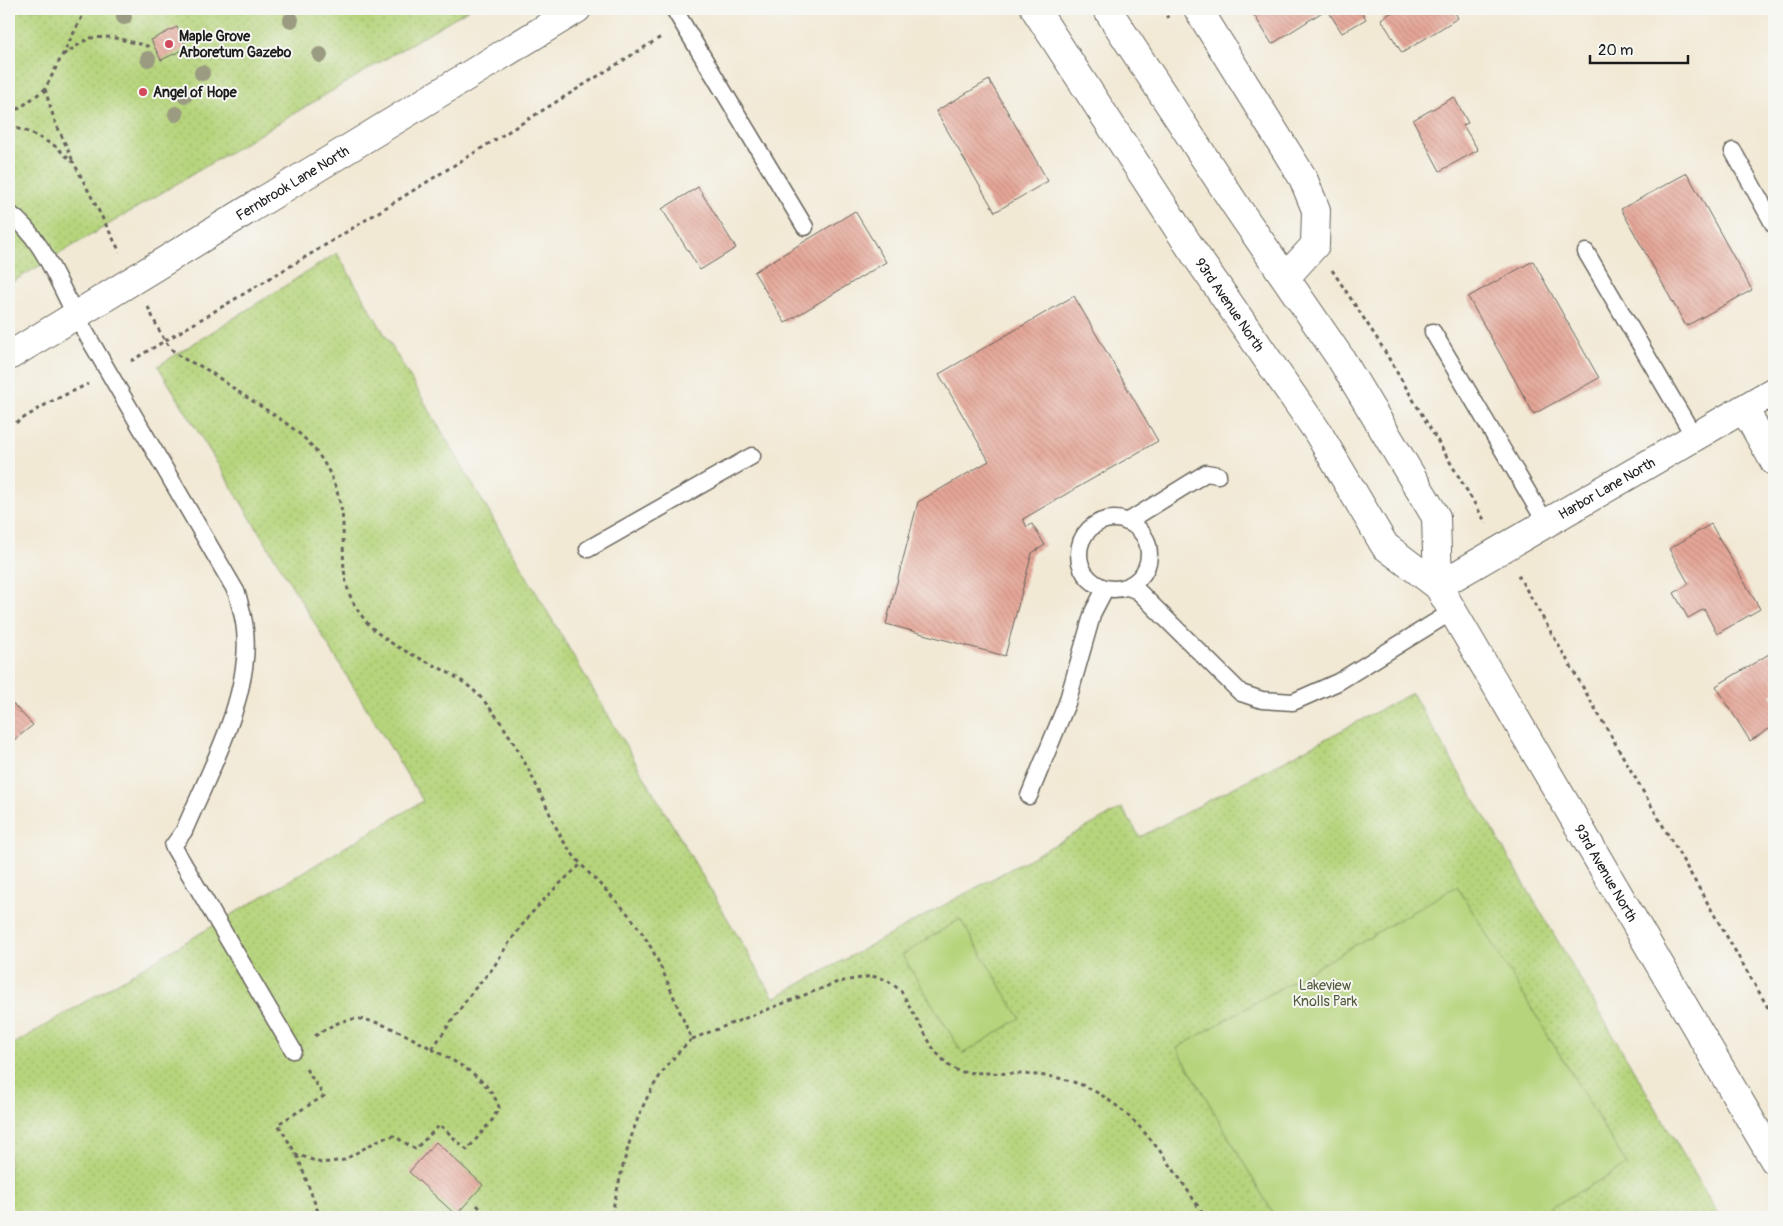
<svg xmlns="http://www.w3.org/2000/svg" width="1783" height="1226" viewBox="0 0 1783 1226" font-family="Pangolin,sans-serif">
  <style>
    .park { fill: url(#park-dots); stroke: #69784c }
    .garden { fill: #b6d47b; stroke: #69784c }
    .building { fill: url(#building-back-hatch) }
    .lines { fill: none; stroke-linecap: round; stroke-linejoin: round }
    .service-casing { stroke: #67645d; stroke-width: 19 }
    .minor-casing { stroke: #67645d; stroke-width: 30 }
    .tertiary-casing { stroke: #67645d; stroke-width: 30 }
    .secondary-casing { stroke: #67645d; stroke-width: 30 }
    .path { stroke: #67645d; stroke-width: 3; stroke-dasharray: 4 4; stroke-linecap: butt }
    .service { stroke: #fff; stroke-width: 16 }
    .minor { stroke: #fff; stroke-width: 28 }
    .tertiary { stroke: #fff; stroke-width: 28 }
    .secondary { stroke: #fff; stroke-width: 28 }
    .tree { fill: #9a9b81 }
    .poi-dot { fill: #d1495b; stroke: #f6f6f2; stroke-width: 2 }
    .labels { text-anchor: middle; stroke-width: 4; stroke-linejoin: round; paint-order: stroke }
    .poi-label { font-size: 14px; font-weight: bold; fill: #1c1c1c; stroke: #f6f6f2; text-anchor: start }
    .street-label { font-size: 14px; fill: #1c1c1c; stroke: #f6f6f2 }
    .park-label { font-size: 14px; fill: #525c3d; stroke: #f6f6f2 }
  </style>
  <defs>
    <pattern id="park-dots" width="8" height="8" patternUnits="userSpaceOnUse" patternTransform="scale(1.25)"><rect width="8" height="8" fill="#b6d47b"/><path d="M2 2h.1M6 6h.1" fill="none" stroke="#9cb56a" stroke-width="1.8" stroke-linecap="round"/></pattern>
    <pattern id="building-back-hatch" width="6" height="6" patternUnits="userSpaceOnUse" patternTransform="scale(1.25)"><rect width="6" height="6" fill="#e4a596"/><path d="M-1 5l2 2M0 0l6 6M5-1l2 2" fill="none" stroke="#c38d81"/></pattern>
  </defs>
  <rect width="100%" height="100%" fill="#f6f6f2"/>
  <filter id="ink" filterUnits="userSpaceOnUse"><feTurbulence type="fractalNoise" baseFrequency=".02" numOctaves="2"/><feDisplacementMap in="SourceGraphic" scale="10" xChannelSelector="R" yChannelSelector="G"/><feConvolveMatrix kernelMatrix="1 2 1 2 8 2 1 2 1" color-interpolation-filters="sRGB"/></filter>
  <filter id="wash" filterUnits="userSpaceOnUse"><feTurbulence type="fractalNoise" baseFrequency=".0096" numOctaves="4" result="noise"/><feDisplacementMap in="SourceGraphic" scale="20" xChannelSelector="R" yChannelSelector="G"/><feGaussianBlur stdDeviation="1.12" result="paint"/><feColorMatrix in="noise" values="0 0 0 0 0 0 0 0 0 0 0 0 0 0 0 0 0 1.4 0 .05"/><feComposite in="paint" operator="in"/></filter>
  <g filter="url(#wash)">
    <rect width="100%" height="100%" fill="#f2e9d5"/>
    <path class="park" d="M9,9H469L9,284Z
      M337,253L774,998L1122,808L1140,837L1412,693L1720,1217H9V1047L423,801L158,366Z"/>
    <path class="garden" d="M1457,886L1627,1165L1534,1217H1275L1177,1048Z
      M960,919L1020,1018L963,1054L902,955Z"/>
    <g id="blocks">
      <path class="building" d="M1260,9H1360L1366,19L1342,33L1327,9L1272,44L1253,13Z
        M1397,9H1453L1458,18L1402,53L1381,19Z
        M177,27L187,48L161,60L151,40Z
        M989,80L1048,181L995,212L936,111Z
        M1454,97L1468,123L1463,125L1478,150L1440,171L1413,120Z
        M1687,173L1752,290L1686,326L1621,209Z
        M698,187L736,248L700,270L662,209Z
        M855,211L886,262L785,323L754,272Z
        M1533,261L1599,378L1534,414L1468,297Z
        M1074,296L1158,441L1023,519L1027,527L1032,524L1045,545L1032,553L1005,656L886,624L918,502L989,461L939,374Z
        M1711,524L1760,609L1717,634L1704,609L1688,618L1674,593L1689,584L1669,549Z
        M1774,651V693L1771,695L1774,700V726L1750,741L1716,686Z
        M9,700L33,725L9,744Z
        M436,1142L483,1185L456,1215L409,1172Z"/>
    </g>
  </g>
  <g filter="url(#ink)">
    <use href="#blocks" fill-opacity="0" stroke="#67645d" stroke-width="1"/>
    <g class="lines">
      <g class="service-casing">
        <path id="service" d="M674,9L805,227
          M1733,151L1774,225
          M9,213C44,238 59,287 80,323C132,413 185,503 237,593C240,605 244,617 245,630C252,695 209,772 184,831L173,846L293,1050
          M1586,252L1695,438
          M1433,332L1546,523
          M1079 554a35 35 0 1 1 70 0a35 35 0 1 1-70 0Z
          M1127,522L1206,473L1218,475
          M588,549L752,456
          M1128,587L1138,591L1241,693L1262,700L1293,702L1338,682L1453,611
          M1029,796L1067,703L1093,612L1105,589"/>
      </g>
      <g class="minor-casing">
        <g id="minor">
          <path d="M1198,9L1303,178L1316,210L1315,245L1286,277"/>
          <path d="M1744,409L1774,461"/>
          <path id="s1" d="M1438,586L1774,391"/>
        </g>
      </g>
      <g class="tertiary-casing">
        <g id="tertiary">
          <path id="s2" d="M9,356L577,9"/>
        </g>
      </g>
      <g class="secondary-casing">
        <g id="secondary">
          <path id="s3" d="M1035,9L1190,247L1317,431L1385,546L1438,586L1774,1160"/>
          <path d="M1107,9L1236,206L1341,359L1436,517L1438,586"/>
        </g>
      </g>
      <path class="path" d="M1162,9L1168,18
        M63,55L89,38L112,37L151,47
        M45,89L54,119L73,161
        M9,112L20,108L45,89L86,9
        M9,126L29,132L55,146L74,163L120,252
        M1332,270L1378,340L1486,523
        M148,307C156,323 163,344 178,355C186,361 196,364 204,368C220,378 235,390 251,400C271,413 293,426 309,443C329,464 342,496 343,525C344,556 340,582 357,609C388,659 447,658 483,700C508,728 526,764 542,797C550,813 556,830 566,845C586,875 617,897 638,927C662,960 674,1002 692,1039C637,1089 627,1148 611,1217
        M131,361L314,252L661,37
        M9,427L50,402L88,384
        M1518,575L1774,1018
        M315,1036C327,1028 343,1018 358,1019C381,1020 412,1038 432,1049L472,992L493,968L506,947L529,916L552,891L580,865
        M692,1039L838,982L872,976L887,980L901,991L934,1050L948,1065L960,1072C991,1074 1034,1072 1063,1079C1130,1095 1170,1164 1205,1217
        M306,1069L324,1096L278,1124L296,1154L321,1163L344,1160L382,1138L394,1136L415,1149L440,1125L467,1150L493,1119L499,1107C489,1078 457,1063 432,1049
        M297,1155L320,1217
        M477,1205L488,1217"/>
      <use href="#service" class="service"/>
      <use href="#minor" class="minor"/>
      <use href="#tertiary" class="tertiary"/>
      <use href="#secondary" class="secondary"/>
    </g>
    <g class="tree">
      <circle cx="124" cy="17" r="8"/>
      <circle cx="291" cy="20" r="8"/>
      <circle cx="320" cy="55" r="8"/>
      <circle cx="148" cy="59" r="8"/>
      <circle cx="202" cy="73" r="8"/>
      <circle cx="185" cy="95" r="8"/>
      <circle cx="176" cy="114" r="8"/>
    </g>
  </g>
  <g class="poi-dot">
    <circle cx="169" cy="44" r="5"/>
    <circle cx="143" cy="92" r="5"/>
  </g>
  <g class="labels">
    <g class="poi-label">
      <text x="179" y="41">Maple Grove<tspan x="179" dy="16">Arboretum Gazebo</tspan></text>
      <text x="153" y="97">Angel of Hope</text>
    </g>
    <g class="street-label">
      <text dy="5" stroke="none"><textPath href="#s2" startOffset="332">Fernbrook Lane North</textPath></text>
      <text dy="5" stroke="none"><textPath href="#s3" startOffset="354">93rd Avenue North</textPath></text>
      <text dy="5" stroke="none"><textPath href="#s1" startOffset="195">Harbor Lane North</textPath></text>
      <text dy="5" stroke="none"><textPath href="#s3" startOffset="1040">93rd Avenue North</textPath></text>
    </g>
    <g class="park-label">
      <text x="1325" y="990">Lakeview<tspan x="1325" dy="16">Knolls Park</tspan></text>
    </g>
  </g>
  <rect width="1783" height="1226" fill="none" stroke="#f6f6f2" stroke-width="30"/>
  <path d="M1590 55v8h98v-8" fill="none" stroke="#1c1c1c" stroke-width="2.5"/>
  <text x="1598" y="55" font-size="15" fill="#1c1c1c" stroke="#f6f6f2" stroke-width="4" paint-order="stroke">20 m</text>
</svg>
